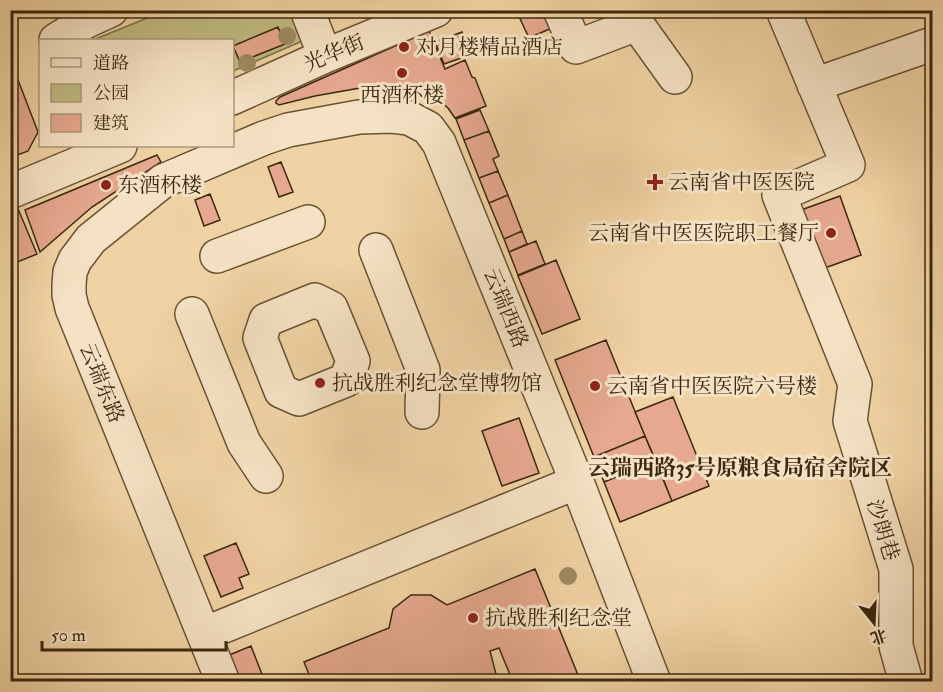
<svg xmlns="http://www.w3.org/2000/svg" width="943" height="692" viewBox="0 0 943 692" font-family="'IM FELL Double Pica','Noto Serif SC',serif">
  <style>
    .green { fill: #c0ba81; stroke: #7e7148; stroke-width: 1.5 }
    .building { fill: #e6a88f; stroke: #3c280e; stroke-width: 1.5 }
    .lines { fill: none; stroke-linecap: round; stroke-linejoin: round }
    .minor-casing { stroke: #695334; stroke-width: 36 }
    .minor { stroke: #f5e2c4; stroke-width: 33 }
    .tree { fill: #9f8961 }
    .poi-dot { fill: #8f2418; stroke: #f5e2c4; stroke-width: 2 }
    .labels { text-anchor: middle; stroke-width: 6; stroke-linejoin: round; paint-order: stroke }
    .poi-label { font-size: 21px; fill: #3c280e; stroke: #f5e2c4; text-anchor: start }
    .street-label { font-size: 21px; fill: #3c280e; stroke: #f5e2c4 }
    .neighbourhood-label { font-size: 22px; font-weight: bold; fill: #3c280e; stroke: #f5e2c4 }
  </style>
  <rect width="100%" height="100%" fill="#f0d3a4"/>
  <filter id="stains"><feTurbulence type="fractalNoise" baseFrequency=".00333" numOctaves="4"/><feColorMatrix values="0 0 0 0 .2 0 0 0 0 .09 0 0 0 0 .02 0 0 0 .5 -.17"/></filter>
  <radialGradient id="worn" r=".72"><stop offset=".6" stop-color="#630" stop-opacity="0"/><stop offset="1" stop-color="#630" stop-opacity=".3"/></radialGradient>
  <path class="green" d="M167,10L305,11L314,36L233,71L232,40H93Z"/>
  <path class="building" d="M516,10H547L554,27L529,38Z
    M278,27L285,44L240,62L233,46Z
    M429,31L445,69L465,60L472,77L475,78L486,106L455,118L448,108L432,95L419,89L395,85H379L360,88L315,96L279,105L276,103V101L280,97Z
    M462,32L470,55L444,64L435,42Z
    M10,59L38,132L28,151L10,158Z
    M480,110L489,131L464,140L456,119Z
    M489,131L499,156L493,159L498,171L479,178L464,140Z
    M157,155L161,162L92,207L40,252L25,210Z
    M281,162L293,192L279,197L268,167Z
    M498,171L508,195L489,203L479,178Z
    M210,194L220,220L204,226L195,200Z
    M508,195L522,231L504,239L489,203Z
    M840,196L861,255L822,269L801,210Z
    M16,204L37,254L10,265V206Z
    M522,231L527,244L509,252L504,239Z
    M536,241L545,264L518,275L509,252Z
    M556,260L580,319L542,334L518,276Z
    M606,340L645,436L594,457L555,360Z
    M673,397L709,486L672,501L635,412Z
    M519,418L539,473L502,486L482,431Z
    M645,436L656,461L604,482L594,457Z
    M656,461L672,501L620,522L604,482Z
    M236,543L249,574L239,578L243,588L221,597L204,556Z
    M535,569L580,680L576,682H513L499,648L490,651L498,682H312L304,662L389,628L393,609L411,595H431L447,605Z
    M251,646L265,682H238L227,656Z"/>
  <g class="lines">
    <g class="minor-casing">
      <path id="minor" d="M307,10L325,56
        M560,10L576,47L637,24L675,77
        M783,10L848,165L779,195L855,384L850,421L896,569V646L906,682
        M56,40L87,21L111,10
        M814,85L932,44
        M232,98L325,56L436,10
        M10,192L120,146
        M376,250L423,370L422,412
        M217,256L308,222
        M315,300L331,308L353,361L346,380L299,399L281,391L260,338L266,320Z
        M192,314L244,443L266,476
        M204,634L577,482
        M223,682L72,308L69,295V285L70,272L75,260L91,239L163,181L264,138L288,130L359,117L392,116L409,118L428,128L439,143L577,482L654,682"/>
    </g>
    <use href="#minor" class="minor"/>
  </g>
  <g class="tree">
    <circle cx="287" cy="36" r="9"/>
    <circle cx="247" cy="63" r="9"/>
    <circle cx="568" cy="576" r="9"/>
  </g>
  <g class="poi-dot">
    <circle cx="404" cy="47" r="6"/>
    <circle cx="402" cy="73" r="6"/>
    <path d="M652 173h6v6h6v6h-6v6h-6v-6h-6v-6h6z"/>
    <circle cx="106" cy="185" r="6"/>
    <circle cx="831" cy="233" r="6"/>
    <circle cx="320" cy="383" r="6"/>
    <circle cx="595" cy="386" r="6"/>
    <circle cx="473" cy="618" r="6"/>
  </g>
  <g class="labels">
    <g class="poi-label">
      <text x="416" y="54">对月楼精品酒店</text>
      <text x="402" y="102" text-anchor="middle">西酒杯楼</text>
      <text x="668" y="189">云南省中医医院</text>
      <text x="118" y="192">东酒杯楼</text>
      <text x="819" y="240" text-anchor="end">云南省中医医院职工餐厅</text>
      <text x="332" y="390">抗战胜利纪念堂博物馆</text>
      <text x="607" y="393">云南省中医医院六号楼</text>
      <text x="485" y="625">抗战胜利纪念堂</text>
    </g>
    <g class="street-label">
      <text transform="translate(334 53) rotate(-23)" y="7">光华街</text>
      <text transform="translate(506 308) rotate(68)" y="7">云瑞西路</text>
      <text transform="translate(102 383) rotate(68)" y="7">云瑞东路</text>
      <text transform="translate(883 530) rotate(73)" y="7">沙朗巷</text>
    </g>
    <g class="neighbourhood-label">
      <text x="740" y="475">云瑞西路35号原粮食局宿舍院区</text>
    </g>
  </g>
  <rect width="943" height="692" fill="none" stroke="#f0d3a4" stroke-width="36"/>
  <rect x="12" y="12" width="919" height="668" fill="none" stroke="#3c280e" stroke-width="3"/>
  <rect x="18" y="18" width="907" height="656" fill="none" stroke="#3c280e" stroke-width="1.5"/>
  <rect x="39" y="39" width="195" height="108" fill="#f5e2c4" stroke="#ab987b" stroke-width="1.5"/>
  <rect x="51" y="58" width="30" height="9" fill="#f5e2c4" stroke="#ab987b" stroke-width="1.5"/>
  <text x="93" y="69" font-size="18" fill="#3c280e">道路</text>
  <rect x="51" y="84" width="30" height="18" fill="#c0ba81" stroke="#ab987b" stroke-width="1.5"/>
  <text x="93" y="99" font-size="18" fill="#3c280e">公园</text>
  <rect x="51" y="114" width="30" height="18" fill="#e6a88f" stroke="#ab987b" stroke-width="1.5"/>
  <text x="93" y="129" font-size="18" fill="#3c280e">建筑</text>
  <g transform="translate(874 623) rotate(162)" stroke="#f5e2c4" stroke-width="4.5" paint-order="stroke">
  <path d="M0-4.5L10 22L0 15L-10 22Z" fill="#3c280e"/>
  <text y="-9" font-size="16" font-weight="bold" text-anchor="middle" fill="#3c280e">北</text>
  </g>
  <path d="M42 641v9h184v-9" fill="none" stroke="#3c280e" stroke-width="3"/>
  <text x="51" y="641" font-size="18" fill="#3c280e" stroke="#f5e2c4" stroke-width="4.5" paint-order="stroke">50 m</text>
  <rect width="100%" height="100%" filter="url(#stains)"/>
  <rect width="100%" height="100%" fill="url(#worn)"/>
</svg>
